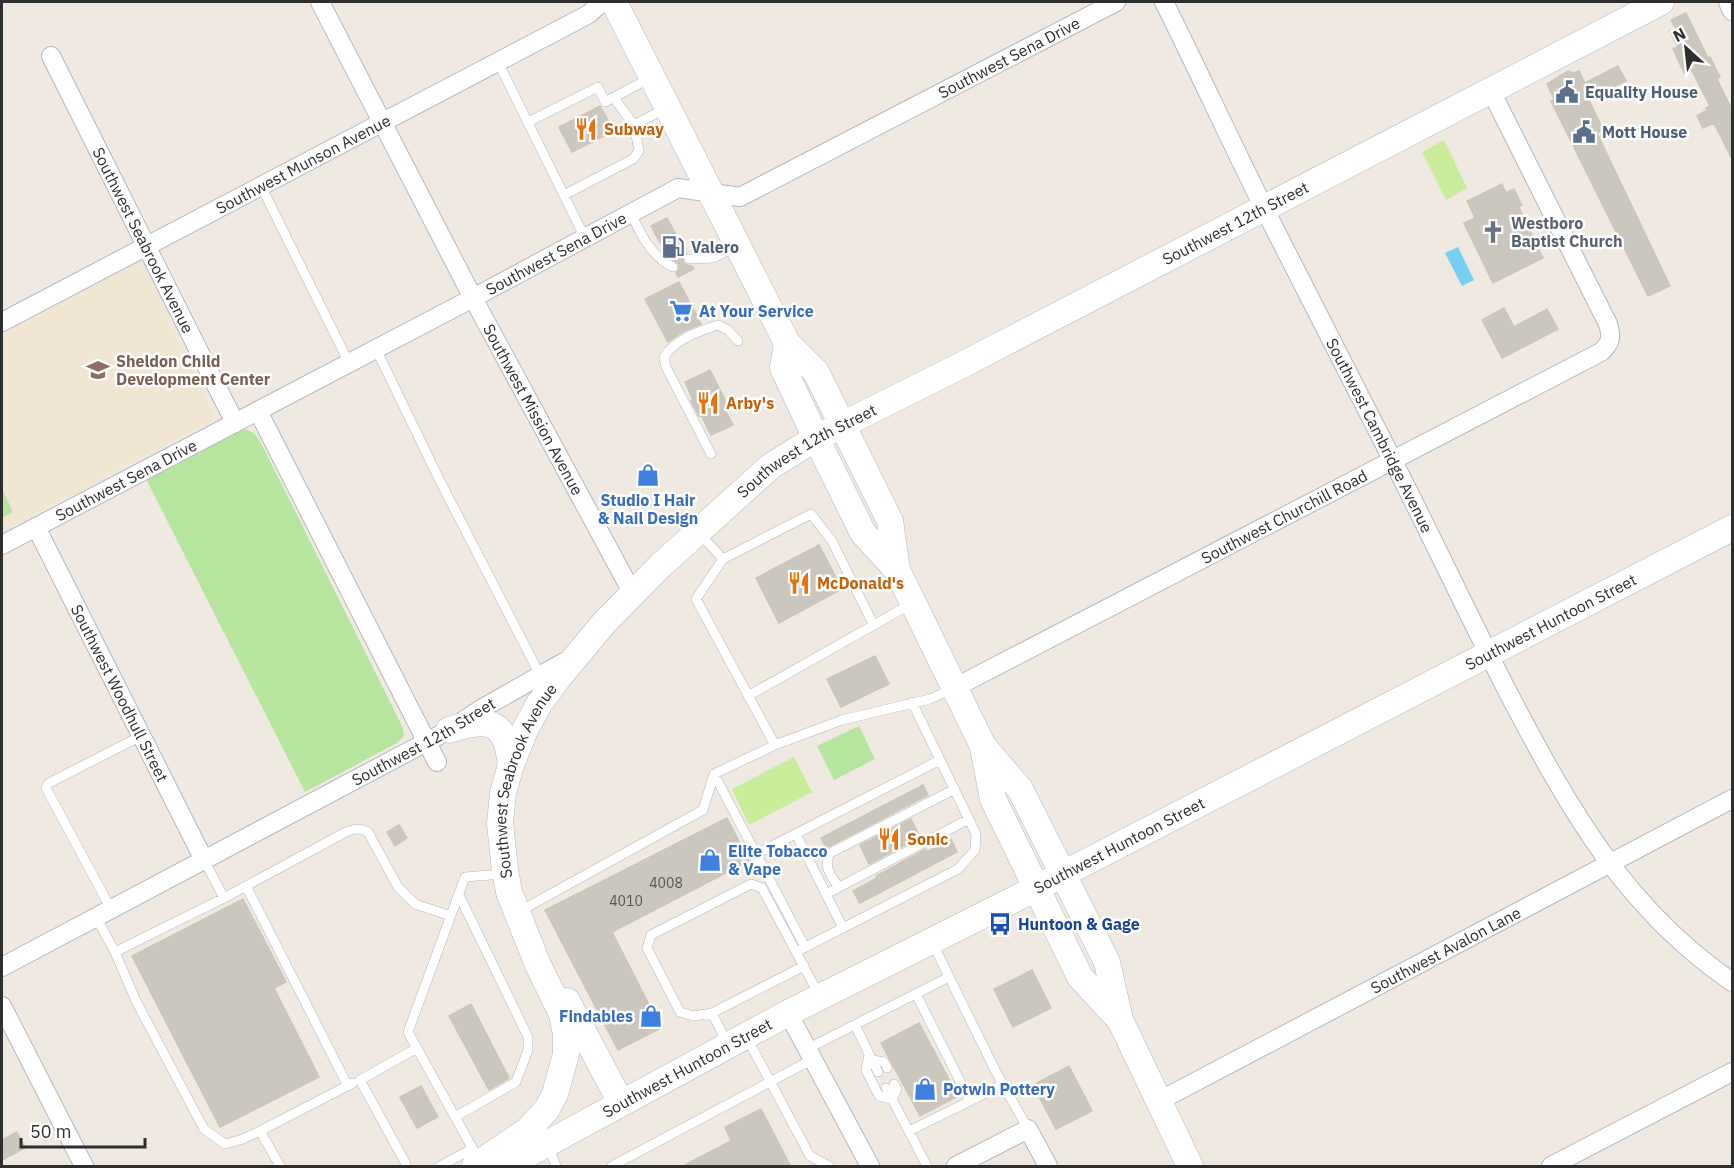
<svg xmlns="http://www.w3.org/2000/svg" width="1734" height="1168" viewBox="0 0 1734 1168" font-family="'IBM Plex Sans',sans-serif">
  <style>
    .education { fill: #f0e6d1 }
    .green { fill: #b6e59e }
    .pitch { fill: #c9ec9a }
    .water { fill: #75cff0 }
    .building { fill: #cbc7bf; stroke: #cbc5ba; stroke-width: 1.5 }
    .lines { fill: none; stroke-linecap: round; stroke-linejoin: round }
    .service-casing { stroke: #b4b7c1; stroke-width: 10 }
    .minor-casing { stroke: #b4b7c1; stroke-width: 20 }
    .secondary-casing { stroke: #b4b7c1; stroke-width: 27 }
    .service { stroke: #fff; stroke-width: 9 }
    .minor { stroke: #fff; stroke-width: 18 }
    .secondary { stroke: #fff; stroke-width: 26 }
    .labels { text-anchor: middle; stroke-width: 5; stroke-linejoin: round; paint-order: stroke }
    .number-label { font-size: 14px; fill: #555452 }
    .street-label { font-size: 16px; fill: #2e2e2e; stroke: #fff }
    .service-label { font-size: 16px; font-weight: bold; fill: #4e5e75; stroke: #fff; text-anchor: start }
    .food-label { font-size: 16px; font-weight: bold; fill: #c56008; stroke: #fff; text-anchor: start }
    .worship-label { font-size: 16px; font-weight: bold; fill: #5b616d; stroke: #fff; text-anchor: start }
    .shop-label { font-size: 16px; font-weight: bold; fill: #366cbe; stroke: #fff; text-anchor: start }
    .education-label { font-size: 16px; font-weight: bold; fill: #785e54; stroke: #fff; text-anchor: start }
    .transit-label { font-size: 16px; font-weight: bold; fill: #164399; stroke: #fff; text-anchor: start }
  </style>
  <rect width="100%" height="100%" fill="#efe9e1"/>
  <path class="education" d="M130,262H139L146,269L213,411V416L208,423L2,532V330Z"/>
  <path class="green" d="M241,429C253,430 256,435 262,445L403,728L404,736L397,743L305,792L146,479Z
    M2,489L13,512L2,518Z
    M859,726L875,759L834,780L817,746Z"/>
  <path class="pitch" d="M1444,140L1467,188L1446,200L1422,152Z
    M794,757L812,792L749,825L732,789Z"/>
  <path class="water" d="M1458,247L1474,280L1462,286L1445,253Z"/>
  <path class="building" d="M1686,13L1708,58L1710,57L1720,77L1717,79L1732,110V159L1714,123L1703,128L1697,116L1707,110L1706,108L1710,106L1691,69L1684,73L1673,49L1678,47L1670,31L1676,29L1671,20Z
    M1618,66L1626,81L1589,100L1603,130L1597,133L1670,286L1648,296L1551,101L1554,99L1547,84L1568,71L1574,73L1579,71L1585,83Z
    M600,106L614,131L572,152L559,127Z
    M1502,184L1506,193L1514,189L1522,205L1519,207L1525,221L1543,258L1493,283L1464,223L1475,218L1467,201Z
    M667,218L686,253L683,256V262L686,265L692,266L694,269L678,277L676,273L679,270V264L667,255L651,226Z
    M679,282L701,324L684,331L668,342L645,299Z
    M1504,308L1514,327L1547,309L1558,329L1502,358L1482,320Z
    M710,370L727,404L723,406L733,425L711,435L701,415L699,416L691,401L693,400L685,382Z
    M819,545L842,589L779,623L756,578Z
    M875,656L889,684L841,707L827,679Z
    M923,785L928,795L826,848L821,838Z
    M727,818L749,861L612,932L661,1028L618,1050L545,910Z
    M911,819L920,837L869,864L860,845Z
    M399,825L407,838L395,846L387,832Z
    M951,839L957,852L860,903L853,891L877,878L876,876L926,849L927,852Z
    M243,899L286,982L274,988L319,1077L220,1127L132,956Z
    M1032,970L1051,1008L1013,1027L994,989Z
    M471,1004L509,1078L489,1090L449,1016Z
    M919,1023L958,1096L920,1116L881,1043Z
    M1069,1066L1092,1111L1056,1129L1033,1085Z
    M421,1086L438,1117L417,1128L400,1097Z
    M761,1109L791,1167H681L731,1141L725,1127Z
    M17,1132L25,1148L2,1160V1140Z"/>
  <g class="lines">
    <g class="service-casing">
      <path id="service" d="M498,62L585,238
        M614,98L634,125
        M528,122L598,87L605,102L652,77
        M261,186L349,363
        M564,195L633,159L639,151L634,125L666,108
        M631,213C640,234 652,257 673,267
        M689,259L713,258L735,247
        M376,349L439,479L541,677
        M711,454L666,367L664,357C674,340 699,331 718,325L728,330L738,341
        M699,533L723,559
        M748,696L911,604
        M775,745L842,720L930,699L952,689
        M714,774L805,947
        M796,834L843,928
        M756,854L940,760
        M204,860L224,898L344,833C353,829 359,827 368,832L398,887L415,904L451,916
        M246,886L348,1086
        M839,887C831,876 823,867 830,853L955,789
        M826,894L969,819
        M111,909L46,788L49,783L141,736
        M520,911L703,810L714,774L775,745L696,599L723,559L811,514L832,541L873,624
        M96,917L115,952L224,898
        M932,942L995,1070L1028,1129
        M115,952L137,1003L204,1129L225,1144L243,1139L260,1131L280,1166
        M796,952L958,869L975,850L976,834L912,702
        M916,994L970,1101L1003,1084
        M712,1013L804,966
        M855,1025L869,1054L866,1070L879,1096L892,1099
        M747,1038L810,1156L829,1166
        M727,1043L712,1013L693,1016L680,1012L647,948L651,935L751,884L762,888L819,995
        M807,1049L949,977
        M869,1054L878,1072
        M872,1060L884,1062L887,1068
        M894,1084L897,1089L892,1099L927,1166
        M886,1088L892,1099
        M455,1117L516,1082L528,1050V1037L459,895
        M260,1131L353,1083
        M909,1131L970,1101
        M548,1145L556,1166
        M480,1162L408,1032L465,877L503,874
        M406,1164L360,1080L417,1048
        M440,1166L472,1149
        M612,1166L813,1059"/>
    </g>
    <g class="minor-casing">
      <g id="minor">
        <path id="s1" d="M320,2L473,298L633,594"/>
        <path id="s2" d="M1164,2C1198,70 1230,140 1264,208C1306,292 1350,375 1392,459C1433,539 1471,621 1512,700C1571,812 1626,909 1732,982"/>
        <path d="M1728,2L1732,11"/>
        <path id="s3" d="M51,56L235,423"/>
        <path id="s4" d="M2,322L589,14L602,2"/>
        <path d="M258,411L437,762"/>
        <path id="s5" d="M36,527L204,860"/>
        <path id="s6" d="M2,545L473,298L678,188L740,197L1116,2"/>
        <path id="s7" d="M954,688L1601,352C1611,343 1612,337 1608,324L1491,91"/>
        <path id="s8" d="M2,967L449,730L481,709L564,662"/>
        <path d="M2,1006L84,1166"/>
        <path d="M788,1013L870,1166"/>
        <path id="s9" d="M1159,1101L1732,799"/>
        <path d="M956,1166L1028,1129L1048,1166"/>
        <path d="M1551,1166L1732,1072"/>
      </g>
    </g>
    <g class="secondary-casing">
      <g id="secondary">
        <path d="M614,2L787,343L816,372L890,521L897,570"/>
        <path d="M787,343L783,368L816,438L863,533L897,570L983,746L1020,789L1107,962L1120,1020L1190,1166"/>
        <path d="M449,730C489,717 506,720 511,765"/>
        <path d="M983,747L993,799L1080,977L1119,1019"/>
        <path d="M567,1001L621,1103"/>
        <path id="s10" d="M475,1166L528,1130L547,1109L555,1094L566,1054V1034L562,1014L538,965L509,892L505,870L500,823L503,793L511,765L525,730L539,704L559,677L604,623L660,566L771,466L816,438L960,366L1661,2"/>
        <path id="s11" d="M506,1166L788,1013L1015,899L1732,528"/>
      </g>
    </g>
    <use href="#service" class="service"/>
    <use href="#minor" class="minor"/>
    <use href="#secondary" class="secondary"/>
  </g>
  <defs>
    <g id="civic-bare" transform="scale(1.8)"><path d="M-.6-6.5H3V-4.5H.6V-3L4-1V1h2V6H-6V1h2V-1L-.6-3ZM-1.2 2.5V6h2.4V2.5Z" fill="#5c6f8a" stroke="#fff" stroke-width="2.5" paint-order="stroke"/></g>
    <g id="restaurant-bare" transform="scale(1.8)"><path d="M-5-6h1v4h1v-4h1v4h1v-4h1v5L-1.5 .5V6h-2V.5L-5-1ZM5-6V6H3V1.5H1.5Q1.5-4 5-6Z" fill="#e8710a" stroke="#fff" stroke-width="2.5" paint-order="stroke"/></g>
    <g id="church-bare" transform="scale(1.8)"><path d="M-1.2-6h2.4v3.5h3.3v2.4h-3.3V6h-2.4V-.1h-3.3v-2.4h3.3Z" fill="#6b7280" stroke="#fff" stroke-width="2.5" paint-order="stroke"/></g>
    <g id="fuel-bare" transform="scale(1.8)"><path d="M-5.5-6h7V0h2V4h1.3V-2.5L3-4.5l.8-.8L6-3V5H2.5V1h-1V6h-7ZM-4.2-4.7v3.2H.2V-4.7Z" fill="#5c6f8a" stroke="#fff" stroke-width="2.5" paint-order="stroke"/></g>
    <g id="supermarket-bare" transform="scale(1.8)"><path d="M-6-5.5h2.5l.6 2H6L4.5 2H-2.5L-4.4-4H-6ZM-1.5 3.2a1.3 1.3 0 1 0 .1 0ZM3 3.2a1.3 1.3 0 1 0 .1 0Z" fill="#3f7fe0" stroke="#fff" stroke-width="2.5" paint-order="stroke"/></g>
    <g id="school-bare" transform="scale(1.8)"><path d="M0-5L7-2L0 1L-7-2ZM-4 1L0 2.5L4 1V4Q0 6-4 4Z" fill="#8d6e63" stroke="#fff" stroke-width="2.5" paint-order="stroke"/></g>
    <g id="shop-bare" transform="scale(1.8)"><path d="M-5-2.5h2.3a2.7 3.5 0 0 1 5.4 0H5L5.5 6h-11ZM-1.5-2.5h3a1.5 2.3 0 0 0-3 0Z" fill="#3f7fe0" stroke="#fff" stroke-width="2.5" paint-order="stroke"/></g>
    <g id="bus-bare" transform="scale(1.8)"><path d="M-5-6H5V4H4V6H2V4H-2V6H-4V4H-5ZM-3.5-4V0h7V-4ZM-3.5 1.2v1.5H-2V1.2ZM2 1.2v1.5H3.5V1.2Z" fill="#1a4fb4" stroke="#fff" stroke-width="2.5" paint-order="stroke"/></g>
  </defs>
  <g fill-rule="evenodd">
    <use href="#civic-bare" x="1567" y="92"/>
    <use href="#restaurant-bare" x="586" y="129"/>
    <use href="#civic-bare" x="1584" y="132"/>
    <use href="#church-bare" x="1493" y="232"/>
    <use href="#fuel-bare" x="673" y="247"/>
    <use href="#supermarket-bare" x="681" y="311"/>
    <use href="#school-bare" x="98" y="370"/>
    <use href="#restaurant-bare" x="708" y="403"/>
    <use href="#shop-bare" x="648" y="475"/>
    <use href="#restaurant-bare" x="799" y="583"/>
    <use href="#restaurant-bare" x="889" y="839"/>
    <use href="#shop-bare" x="710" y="860"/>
    <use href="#bus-bare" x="1000" y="924"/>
    <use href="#shop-bare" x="651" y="1016"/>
    <use href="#shop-bare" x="925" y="1089"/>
  </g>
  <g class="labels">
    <g class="number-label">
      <text x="666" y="888">4008</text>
      <text x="626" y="906">4010</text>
    </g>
    <g class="street-label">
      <text dy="6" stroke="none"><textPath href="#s6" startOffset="1130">Southwest Sena Drive</textPath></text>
      <text dy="6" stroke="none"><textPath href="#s4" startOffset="340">Southwest Munson Avenue</textPath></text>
      <text dy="6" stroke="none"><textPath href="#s10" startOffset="1378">Southwest 12th Street</textPath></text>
      <text dy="6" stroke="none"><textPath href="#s3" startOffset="206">Southwest Seabrook Avenue</textPath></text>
      <text dy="6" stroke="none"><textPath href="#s6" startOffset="626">Southwest Sena Drive</textPath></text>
      <text dy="6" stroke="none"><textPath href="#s1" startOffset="460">Southwest Mission Avenue</textPath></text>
      <text dy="6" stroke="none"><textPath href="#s2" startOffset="484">Southwest Cambridge Avenue</textPath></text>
      <text dy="6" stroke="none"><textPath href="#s10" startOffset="892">Southwest 12th Street</textPath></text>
      <text dy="6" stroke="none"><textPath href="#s6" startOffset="140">Southwest Sena Drive</textPath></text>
      <text dy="6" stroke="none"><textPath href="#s7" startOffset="372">Southwest Churchill Road</textPath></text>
      <text dy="6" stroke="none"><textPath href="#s11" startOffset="1178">Southwest Huntoon Street</textPath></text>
      <text dy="6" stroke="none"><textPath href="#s5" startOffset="186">Southwest Woodhull Street</textPath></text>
      <text dy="6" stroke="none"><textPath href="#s8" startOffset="478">Southwest 12th Street</textPath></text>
      <text dy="6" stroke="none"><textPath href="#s10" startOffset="441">Southwest Seabrook Avenue</textPath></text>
      <text dy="6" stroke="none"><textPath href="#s11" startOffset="692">Southwest Huntoon Street</textPath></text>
      <text dy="6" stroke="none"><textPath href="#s9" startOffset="324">Southwest Avalon Lane</textPath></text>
      <text dy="6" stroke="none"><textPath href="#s11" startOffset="206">Southwest Huntoon Street</textPath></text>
    </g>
    <g class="service-label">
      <text x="1585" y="98">Equality House</text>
      <text x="1602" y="138">Mott House</text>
      <text x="691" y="253">Valero</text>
    </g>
    <g class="food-label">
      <text x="604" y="135">Subway</text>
      <text x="726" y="409">Arby's</text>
      <text x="817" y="589">McDonald's</text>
      <text x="907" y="845">Sonic</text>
    </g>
    <g class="worship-label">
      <text x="1511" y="229">Westboro<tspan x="1511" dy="18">Baptist Church</tspan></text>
    </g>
    <g class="shop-label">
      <text x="699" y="317">At Your Service</text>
      <text x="648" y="506" text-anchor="middle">Studio I Hair<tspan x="648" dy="18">&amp; Nail Design</tspan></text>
      <text x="728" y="857">Elite Tobacco<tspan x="728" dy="18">&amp; Vape</tspan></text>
      <text x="633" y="1022" text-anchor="end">Findables</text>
      <text x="943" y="1095">Potwin Pottery</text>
    </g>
    <g class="education-label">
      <text x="116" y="367">Sheldon Child<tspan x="116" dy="18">Development Center</tspan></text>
    </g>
    <g class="transit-label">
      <text x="1018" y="930">Huntoon &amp; Gage</text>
    </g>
  </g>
  <rect width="1734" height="1168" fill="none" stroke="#2e2e2e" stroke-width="6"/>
  <g transform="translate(1686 48) rotate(333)" stroke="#ffffff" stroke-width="4.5" paint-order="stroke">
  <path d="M0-4.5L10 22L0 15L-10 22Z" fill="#2e2e2e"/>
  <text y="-9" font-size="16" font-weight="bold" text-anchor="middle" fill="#2e2e2e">N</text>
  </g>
  <path d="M21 1138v9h124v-9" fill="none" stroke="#2e2e2e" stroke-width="3"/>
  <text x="30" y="1138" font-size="18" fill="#2e2e2e" stroke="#ffffff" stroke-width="4.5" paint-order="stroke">50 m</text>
</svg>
